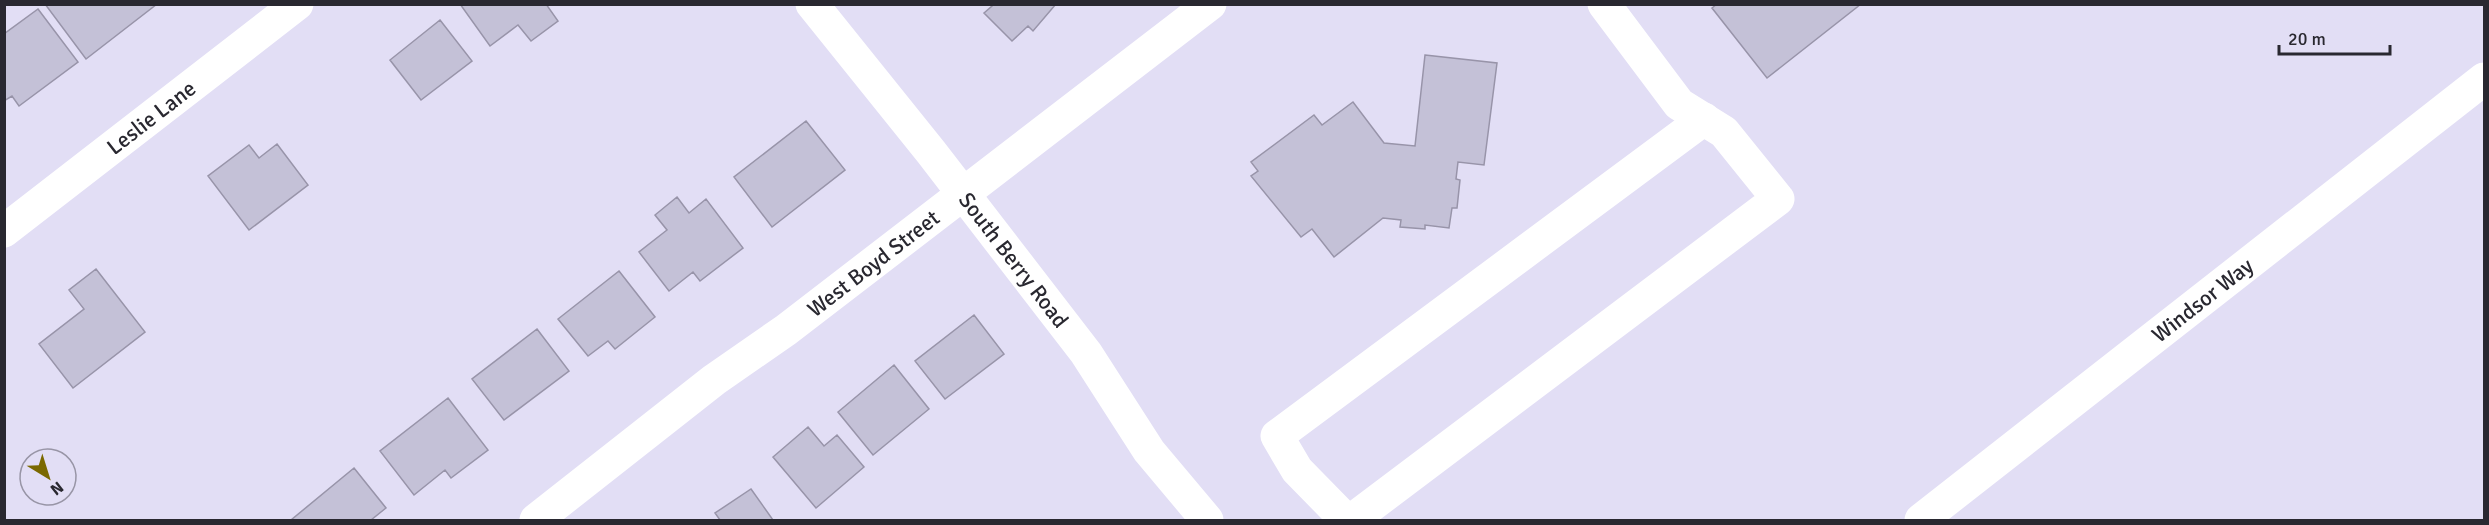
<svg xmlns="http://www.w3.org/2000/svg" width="2489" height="525" viewBox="0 0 2489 525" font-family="Signika,sans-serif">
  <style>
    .building { fill: #c4c1d7; stroke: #9894a9; stroke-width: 1.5 }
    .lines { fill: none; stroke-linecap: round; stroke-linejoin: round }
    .minor { stroke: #fff; stroke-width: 33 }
    .labels { text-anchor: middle; stroke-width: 4.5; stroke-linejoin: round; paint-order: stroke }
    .street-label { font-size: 22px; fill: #292830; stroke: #e2def5 }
  </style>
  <rect width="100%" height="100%" fill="#e2def5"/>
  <path class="building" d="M45,4H157L86,59Z
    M460,4H546L558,21L531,41L518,25L490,46Z
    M991,4H1056L1033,31L1028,26L1012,41L984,13L992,6Z
    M1717,4H1861L1767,78L1712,8Z
    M38,9L78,62L19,106L12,96L4,101V34Z
    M440,20L472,61L421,100L390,60Z
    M1425,55L1497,63L1484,165L1458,162L1456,179L1460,180L1457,208H1452L1449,228L1425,225V229L1400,227L1401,220L1383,218L1334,257L1312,229L1301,237L1251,176L1258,171L1251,162L1314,115L1322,125L1353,102L1384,143L1415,146Z
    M806,121L845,170L772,227L734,177Z
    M277,144L308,185L249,230L208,176L249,145L259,158Z
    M677,197L689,213L706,199L743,248L700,281L693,272L669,291L639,252L667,230L655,215Z
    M96,269L145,332L73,388L39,344L84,309L69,290Z
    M619,271L655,317L615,349L608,341L588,356L558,319Z
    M974,315L1004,354L945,399L915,361Z
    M537,329L569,371L504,420L472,379Z
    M894,365L929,409L873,455L838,412Z
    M448,398L488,450L451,478L445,470L414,495L380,451Z
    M808,427L824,446L837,435L864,467L816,508L773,457Z
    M354,468L386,508L371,520H291Z
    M751,489L773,520H720L715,513Z"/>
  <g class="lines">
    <g class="minor">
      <path id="s1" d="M812,4L931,152L1086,353L1149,451L1207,520"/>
      <path id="s2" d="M4,231L297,4"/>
      <path id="s3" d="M536,520L714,380L786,330L1210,4"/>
      <path d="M1346,520L1297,470L1277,436L1704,119"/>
      <path d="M1352,520L1778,199L1724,132L1679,104L1604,4"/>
      <path id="s4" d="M1921,520L2484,79"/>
    </g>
  </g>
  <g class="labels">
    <g class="street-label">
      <text dy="8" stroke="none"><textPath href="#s2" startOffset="186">Leslie Lane</textPath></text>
      <text dy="8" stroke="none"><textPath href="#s1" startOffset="326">South Berry Road</textPath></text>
      <text dy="8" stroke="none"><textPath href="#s3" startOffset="424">West Boyd Street</textPath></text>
      <text dy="8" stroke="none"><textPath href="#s4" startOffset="357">Windsor Way</textPath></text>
    </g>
  </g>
  <rect width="2489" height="525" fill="none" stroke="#292830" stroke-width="12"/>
  <g transform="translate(48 477) rotate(142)"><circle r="28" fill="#e2def5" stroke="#9895a6" stroke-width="1.5"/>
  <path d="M0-4.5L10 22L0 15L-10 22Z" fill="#7b6900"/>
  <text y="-9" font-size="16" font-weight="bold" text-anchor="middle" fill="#292830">N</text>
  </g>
  <path d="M2279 45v9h111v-9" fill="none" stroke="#292830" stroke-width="3"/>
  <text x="2288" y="45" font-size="18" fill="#292830" stroke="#e2def5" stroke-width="4.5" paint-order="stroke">20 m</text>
</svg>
